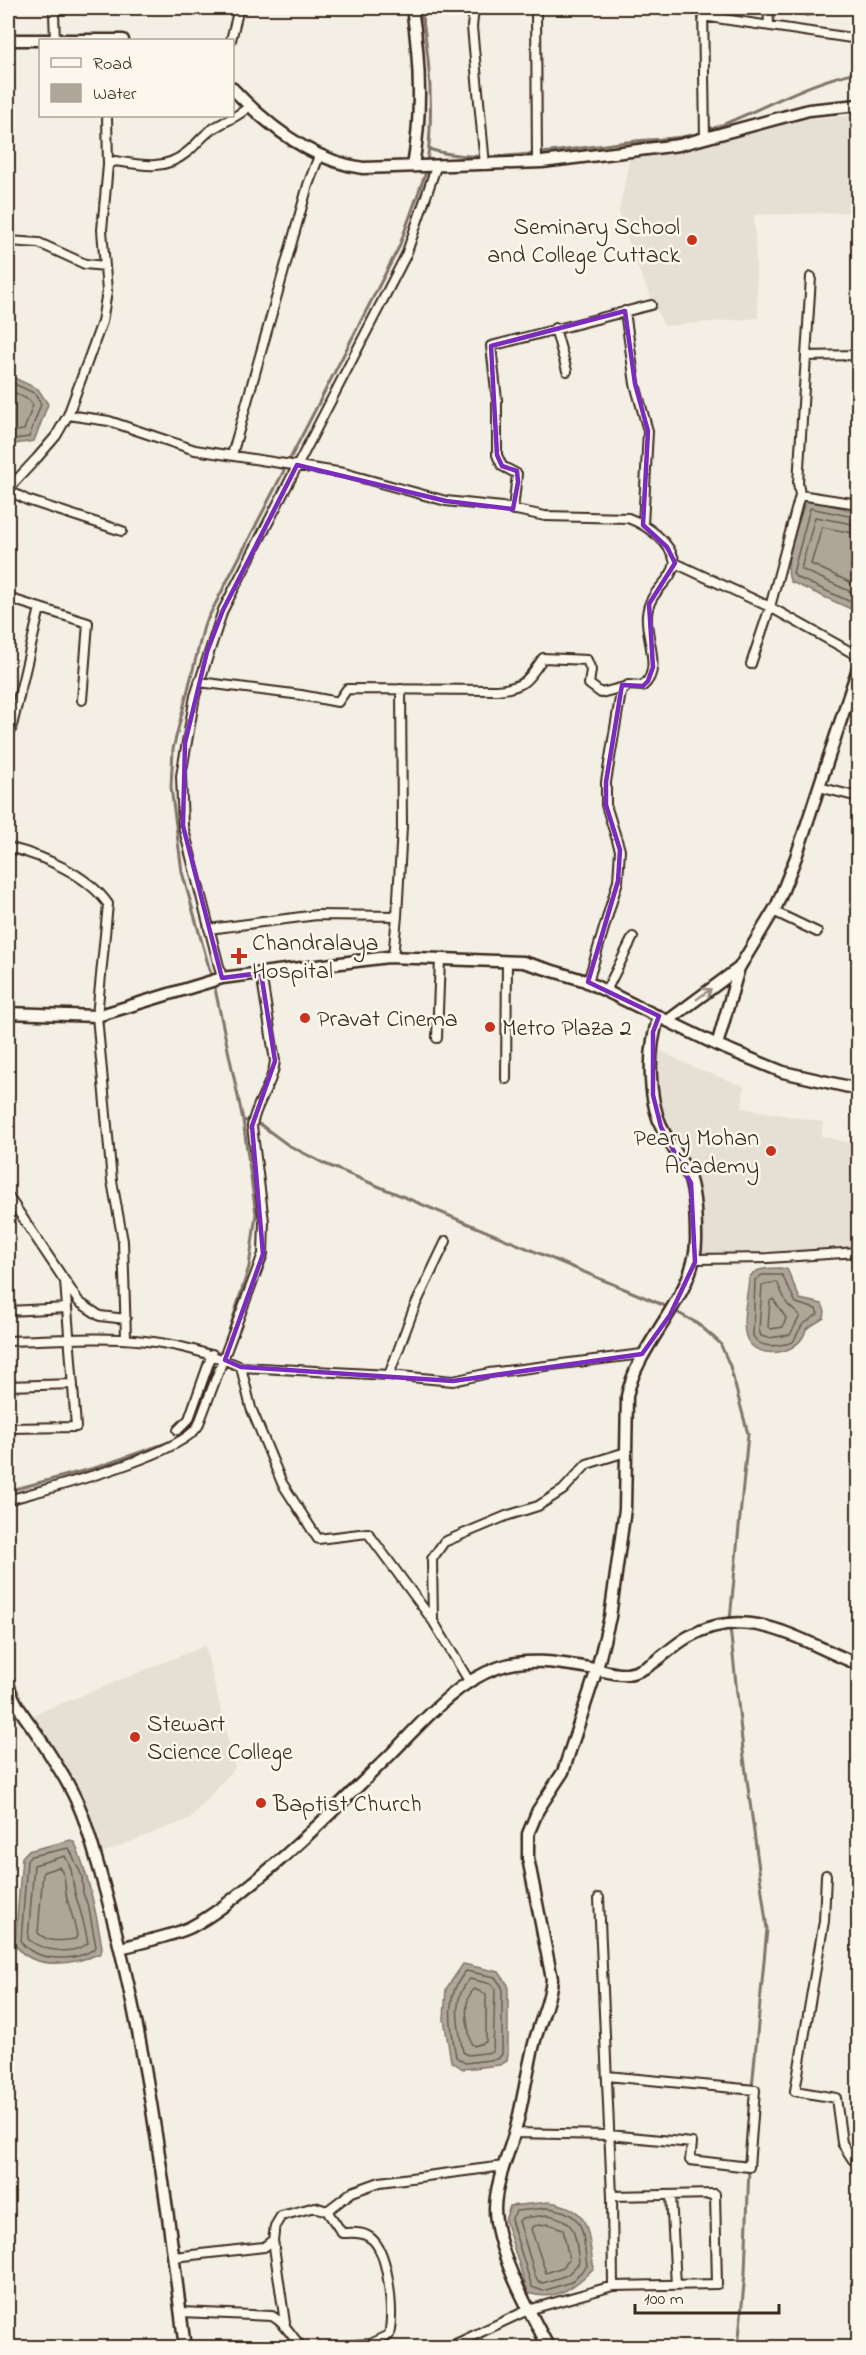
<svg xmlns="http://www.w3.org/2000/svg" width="866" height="2355" viewBox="0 0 866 2355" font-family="'Indie Flower',sans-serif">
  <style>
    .built { fill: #e5dfd4 }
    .water { fill: #afa69a; stroke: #817468; stroke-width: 1.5 }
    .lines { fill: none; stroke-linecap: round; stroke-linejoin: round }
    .shore { stroke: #695c50; stroke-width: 1.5 }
    .stream { stroke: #817468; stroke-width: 3 }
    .street-casing { stroke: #3b2a1e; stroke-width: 12 }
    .secondary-casing { stroke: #3b2a1e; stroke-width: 15 }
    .street { stroke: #fbf7ec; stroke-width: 8 }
    .secondary { stroke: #fbf7ec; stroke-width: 10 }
    .oneway { stroke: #9b9085 }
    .marked { fill: none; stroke: #7b2cbf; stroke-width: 4.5; stroke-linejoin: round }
    .poi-dot { fill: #c8321e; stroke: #fbf7ec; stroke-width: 2 }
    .labels { text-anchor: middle; stroke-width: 5; stroke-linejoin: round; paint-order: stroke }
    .poi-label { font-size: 24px; fill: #3b2a1e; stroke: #fbf7ec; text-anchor: start }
  </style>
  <rect width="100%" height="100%" fill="#f3efe4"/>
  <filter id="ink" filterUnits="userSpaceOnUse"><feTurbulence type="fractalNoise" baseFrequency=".0167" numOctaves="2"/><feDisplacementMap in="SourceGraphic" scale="12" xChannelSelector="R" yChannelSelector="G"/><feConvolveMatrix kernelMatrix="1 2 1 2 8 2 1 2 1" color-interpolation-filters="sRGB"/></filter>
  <g filter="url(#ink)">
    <path class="built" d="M858,115V212L754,215L758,318L664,326L636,264L619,212L630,156L789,120Z
      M657,1049L695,1068L744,1086L742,1108L823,1122L821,1136L858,1145V1244L852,1245V1248L701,1254L702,1230L696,1178L665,1120L657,1080Z
      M205,1646L235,1768L189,1819L99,1854L28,1717Z"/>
    <path class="water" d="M789,8H820L819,15L806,16Z
      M8,375L38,389L48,404L34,441L8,445Z
      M809,500L858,512V608L853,610L791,582C781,565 799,522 805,503Z
      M779,1268L787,1269L800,1299L822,1304L825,1311L824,1318L806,1329C801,1355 757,1361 747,1339C740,1323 748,1295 749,1278C756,1267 768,1269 779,1268Z
      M71,1840L75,1843C89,1877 96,1911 102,1947L101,1953C76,1964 32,1972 15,1944L22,1857L28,1851Z
      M463,1964L499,1972L508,1985V2055L507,2061L500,2065L463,2069L451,2061L444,2019L446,1989Z
      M549,2202C593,2209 586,2230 594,2268C575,2287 556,2302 528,2293L505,2220L510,2206Z"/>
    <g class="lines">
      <path class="shore" d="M8,381L34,393L41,404L29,437L8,440
        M8,389L29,400L33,405L24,430L8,432
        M858,518L810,508L793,573L796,577L853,603H858
        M858,525L815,517L801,569L858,595
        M858,534L822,527L811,564L858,586
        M782,1275L796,1303L816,1309L818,1314L802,1325L793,1342C779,1346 761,1350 753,1336L755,1280L762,1275Z
        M777,1282L787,1304L800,1316L790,1335L768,1338L761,1336L759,1330L762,1285Z
        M773,1299L786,1318L783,1327L771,1329L768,1327L770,1301Z
        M69,1848L82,1876L83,1893L89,1909L96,1947C79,1963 35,1962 21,1942L27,1860L31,1856Z
        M65,1856C75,1873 71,1881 76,1897C81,1912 85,1926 88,1943C73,1956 42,1951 28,1939L34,1865Z
        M59,1867C67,1877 64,1887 67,1899C71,1912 75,1923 77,1936L75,1939C61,1941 48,1943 38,1933L43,1872Z
        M466,1971L495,1977L502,1987V2054L498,2059L465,2063L456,2057C451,2026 443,1997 466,1971Z
        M470,1979L491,1984L495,1989L493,2052L468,2055L463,2052C459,2029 450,1998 470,1979Z
        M474,1989L486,1994V2042L474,2046L471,2043C468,2027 461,2002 474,1989Z
        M548,2208C587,2213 582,2232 587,2266L571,2282L543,2291L532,2287L511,2220L516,2211Z
        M548,2215C578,2220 575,2237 579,2263L567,2275L543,2283L538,2281L535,2275L519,2221L522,2218Z
        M548,2224L563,2229L569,2260L563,2267L546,2273L531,2229L533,2226Z"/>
      <path class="stream" d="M421,8C430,59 434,111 427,163
        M429,149C482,167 573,148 628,142C651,139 679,140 701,133C751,116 807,81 858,72
        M212,978L182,872L171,787L173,749L204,626L399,247L427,169
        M214,984L243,1120L256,1214L249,1267L225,1344
        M243,1120L261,1125L288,1145L325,1164L663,1305L697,1323L720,1343L730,1366L748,1434L730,1620
        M192,1428L208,1390
        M8,1491L98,1467L175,1440
        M730,1627L743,1750L767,1929L752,2088
        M738,2348L745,2273L749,2167"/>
      <g class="street-casing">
        <path id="street" d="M474,8L472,27L485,165
          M536,8L537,162
          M703,8L705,138
          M768,8L769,24
          M54,13L55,40
          M703,16L858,39
          M231,40L239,8
          M107,116L108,165
          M8,241L39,243L85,264L105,266
          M625,311L635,384L648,431L643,525
          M555,328L567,371
          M806,356L858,355
          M68,415L109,421L195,450L344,473L446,501L502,507L545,516L628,518C647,525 671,542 675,563C671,584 649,590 647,615C645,638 663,669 643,686L628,685L621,692L606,782V805L620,850L618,881L588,982
          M232,455L308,185L319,156
          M8,489L37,458L56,436L68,415L102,322L107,291L102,230L108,165L115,161C141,165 164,171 186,153C196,146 203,134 214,128C226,120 239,117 249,106
          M8,490L27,500L122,531
          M800,495L798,483L811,277
          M513,510L517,474L502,466L497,455V400L491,346L651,305
          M675,563L770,607L858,656
          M8,598L88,623L82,700
          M751,664L770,607L800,495L858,504
          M199,682L301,695L338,702L347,689L497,690C525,687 527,681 543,658L587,660L591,670L589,684L601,693L624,687
          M11,730L40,608
          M819,787L858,797
          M8,847C43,856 87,874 108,904L97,1016L112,1181L123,1241L126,1337
          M773,911L817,932
          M209,929L317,915L397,916L402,827L401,689
          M393,957L397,916
          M222,978L183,826L181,776L195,696L223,610L406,255L436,167
          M606,991L633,937
          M437,1038L440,958
          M506,1079L507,961
          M8,1196L79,1302L100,1316L126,1319
          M695,1259L768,1258L858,1252
          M8,1311L67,1308L65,1281
          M8,1341C95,1339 159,1330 241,1367L251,1408L282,1483L318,1539L368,1533L433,1621L432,1559L444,1542L506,1516L538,1506L563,1490L587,1464L626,1452
          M241,1367L389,1375L453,1381L489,1373L642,1354
          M389,1375L414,1308L446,1241
          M8,1386L73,1384
          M8,1428L76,1427L67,1308
          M178,1430L189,1419L212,1354
          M8,1500C46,1489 179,1456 198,1426L263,1254L264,1221L252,1126C255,1103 273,1085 275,1061L261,973
          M433,1621L469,1681
          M826,1875L824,1921L795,2091L836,2098L842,2143L853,2160H858
          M599,1898L612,2196
          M514,2133L609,2135L692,2143L690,2160L749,2167L755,2090L607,2076
          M671,2195L676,2285
          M327,2211L352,2192L380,2182L504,2166
          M273,2240L285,2323
          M174,2257L264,2247L273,2240L275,2226L281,2216L315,2207L327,2211L342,2233C353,2233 364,2231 373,2240C389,2256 394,2313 389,2335L370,2344L311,2348
          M181,2312L272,2316C287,2324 291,2337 303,2348
          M447,2348L528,2310L613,2286L717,2284L715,2194L612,2196L613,2286"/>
      </g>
      <g class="secondary-casing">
        <path id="secondary" d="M412,8C420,59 422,114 413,166
          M8,40H123
          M232,88C267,125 312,161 363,168L542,162L679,145L809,110L858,105
          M8,1013L97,1016L222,978L388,957L523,962L583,980L717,1045L783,1072L858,1089
          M669,1020L739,968
          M717,1045L739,968L777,905L796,857L858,668
          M8,1683C13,1703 26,1718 37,1734C54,1761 75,1791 85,1822C141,1997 162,2166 185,2348
          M121,1948C144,1941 170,1937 191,1927C216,1914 238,1895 260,1877C306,1839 347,1797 389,1756C421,1724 454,1683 497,1668C528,1656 564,1664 595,1669C605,1671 617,1675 627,1674C651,1671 668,1648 688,1637C750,1602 801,1642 858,1664
          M549,2348C529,2311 495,2250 495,2208C496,2179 510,2152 517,2124C523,2099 527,2073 533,2048C538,2024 550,2004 552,1979L528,1858V1834L538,1810L563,1772L597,1669L610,1617L625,1509L627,1396C639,1339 699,1294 696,1235C696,1218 695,1197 690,1180C684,1161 670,1146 662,1128C647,1096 648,1048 659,1016"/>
      </g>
      <use href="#street" class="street"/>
      <use href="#secondary" class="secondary"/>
    </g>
    <defs><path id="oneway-shaft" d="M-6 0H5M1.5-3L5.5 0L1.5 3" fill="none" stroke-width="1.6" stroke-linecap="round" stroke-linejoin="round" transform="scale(1.5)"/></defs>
    <use class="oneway" href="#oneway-shaft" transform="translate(704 994) rotate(-36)"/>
  </g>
  <path class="marked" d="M625,311L635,384L648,431L643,525L667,547L675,563L649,604L653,667L648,681L643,686L622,685L606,782V805L620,850L618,881L588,982L659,1016L653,1032V1095L661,1127L691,1183L695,1262L670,1315L642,1354L453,1381L241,1367L225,1360L263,1254L252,1126L275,1061L261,973L222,978L183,826L185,743L207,652L223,610L297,465L446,501L513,509L518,482L517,471L502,466L497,455L491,346Z"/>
  <g class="poi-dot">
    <circle cx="692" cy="240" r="6"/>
    <path d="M236 947h6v6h6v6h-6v6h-6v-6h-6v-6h6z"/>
    <circle cx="305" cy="1018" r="6"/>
    <circle cx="490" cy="1027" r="6"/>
    <circle cx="771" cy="1151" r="6"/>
    <circle cx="135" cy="1737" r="6"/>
    <circle cx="261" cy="1803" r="6"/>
  </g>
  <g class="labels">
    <g class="poi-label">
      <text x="680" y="234" text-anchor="end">Seminary School<tspan x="680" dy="28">and College Cuttack</tspan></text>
      <text x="252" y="950">Chandralaya<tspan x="252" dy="28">Hospital</tspan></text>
      <text x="317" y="1026">Pravat Cinema</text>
      <text x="502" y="1035">Metro Plaza 2</text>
      <text x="759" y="1145" text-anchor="end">Peary Mohan<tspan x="759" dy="28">Academy</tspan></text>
      <text x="147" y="1731">Stewart<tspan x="147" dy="28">Science College</tspan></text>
      <text x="273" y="1811">Baptist Church</text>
    </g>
  </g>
  <rect width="866" height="2355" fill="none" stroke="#fbf7ec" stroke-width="30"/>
  <rect x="15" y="15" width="836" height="2325" fill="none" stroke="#3b2a1e" stroke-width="2" filter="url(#ink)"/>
  <rect x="39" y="39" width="195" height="78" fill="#fbf7ec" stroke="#aea59a" stroke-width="1.5"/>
  <rect x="51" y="58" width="30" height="9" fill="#fbf7ec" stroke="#aea59a" stroke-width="1.5"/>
  <text x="93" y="69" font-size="18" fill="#3b2a1e">Road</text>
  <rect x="51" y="84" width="30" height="18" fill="#afa69a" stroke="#aea59a" stroke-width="1.5"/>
  <text x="93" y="99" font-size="18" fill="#3b2a1e">Water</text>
  <path d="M635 2304v9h144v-9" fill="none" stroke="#3b2a1e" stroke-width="3"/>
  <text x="644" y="2304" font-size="18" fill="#3b2a1e" stroke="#fbf7ec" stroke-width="4.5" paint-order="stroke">100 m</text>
</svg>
